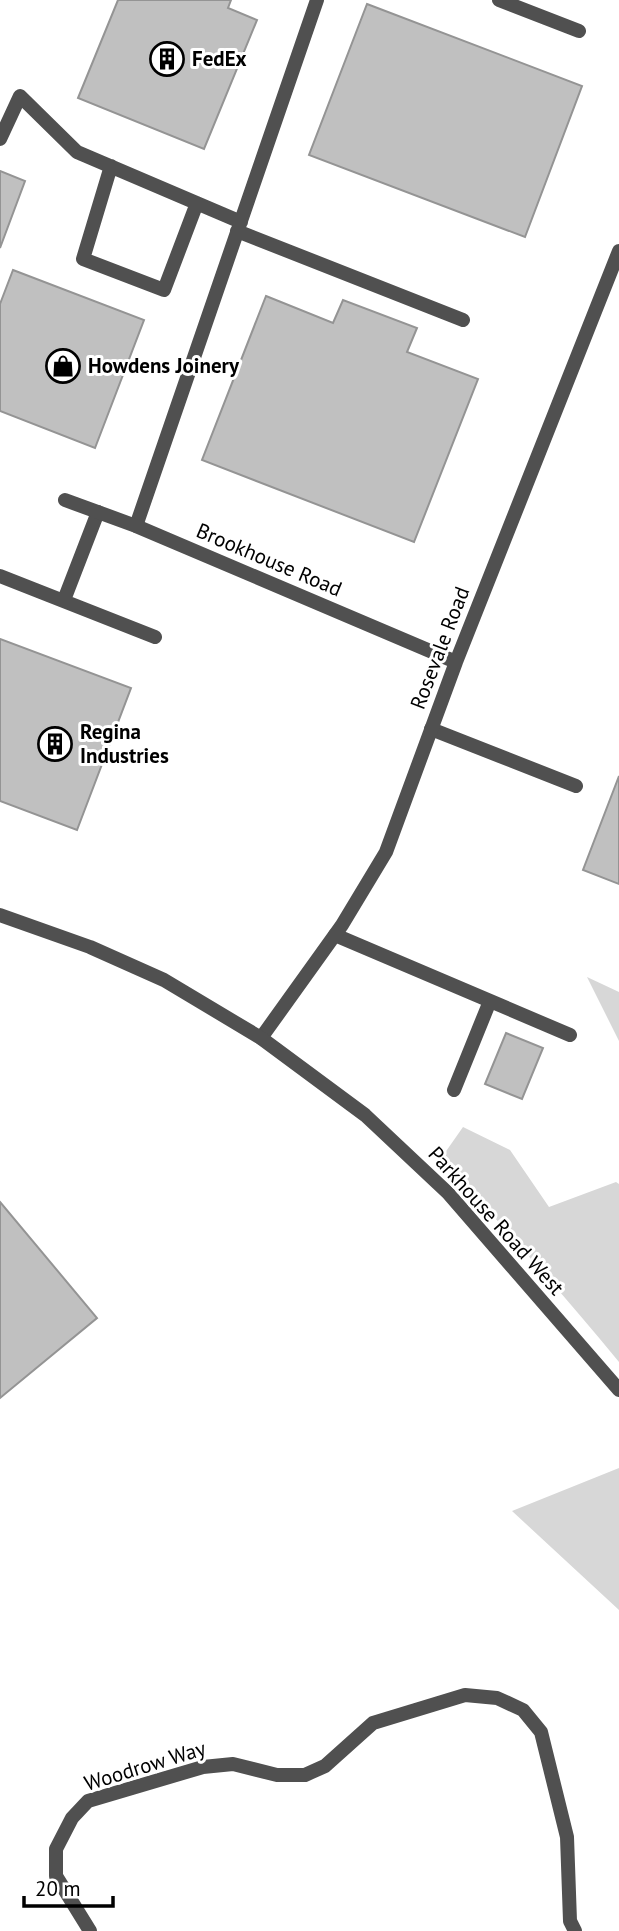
<svg xmlns="http://www.w3.org/2000/svg" width="619" height="1931" viewBox="0 0 619 1931" font-family="'PT Sans',sans-serif">
  <style>
    .green { fill: #d7d7d7 }
    .building { fill: #c0c0c0; stroke: #949494; stroke-width: 2 }
    .lines { fill: none; stroke-linecap: round; stroke-linejoin: round }
    .service { stroke: #505050; stroke-width: 14 }
    .minor { stroke: #505050; stroke-width: 14 }
    .tertiary { stroke: #505050; stroke-width: 14 }
    .labels { text-anchor: middle; stroke-width: 6; stroke-linejoin: round; paint-order: stroke }
    .poi-label { font-size: 21px; font-weight: bold; fill: #000; stroke: #fff; text-anchor: start }
    .street-label { font-size: 21px; fill: #000; stroke: #fff }
  </style>
  <rect width="100%" height="100%" fill="#fff"/>
  <path class="green" d="M587,977L619,992V1041Z
    M463,1127L510,1150L549,1207L616,1182L619,1184V1362C562,1292 501,1226 442,1157Z
    M619,1468V1610L512,1511Z"/>
  <path class="building" d="M118,0H231L228,8L257,20L204,149L78,98Z
    M367,4L582,86L525,237L309,155Z
    M0,171L25,181L0,248Z
    M13,270L144,320L95,448L0,411V304Z
    M266,296L333,323L343,300L417,328L407,352L478,379L414,542L202,460Z
    M0,639L131,688L77,830L0,801Z
    M619,776V884L583,870Z
    M506,1033L543,1048L522,1099L485,1084Z
    M0,1202L97,1318L0,1398Z"/>
  <g class="lines">
    <path class="service" d="M499,0L579,31
      M0,139L20,96L77,152L241,222
      M111,166L83,259L164,290L197,203
      M237,231L463,320
      M136,526L317,0
      M0,576L155,637
      M64,600L98,512
      M431,729L576,786
      M335,935L570,1035
      M454,1090L490,1001"/>
    <path class="minor" d="M65,500L136,526L456,662
      M261,1038L342,925L386,852L456,662L619,251
      M90,1931L56,1876V1849L72,1818L88,1801L203,1767L233,1764L277,1775H305L325,1766L373,1723L465,1695L497,1698L523,1710L541,1732L567,1837L570,1921L575,1931"/>
    <path class="tertiary" d="M0,915L90,947L164,980L261,1038L365,1115L448,1193L619,1390"/>
  </g>
  <defs>
    <g id="building-ring" transform="scale(1.75)"><circle r="9.5" fill="#fff" stroke="#000" stroke-width="1.5"/><path d="M-4-6H4V6H1V3H-1V6H-4ZM-2.5-4.3h1.7v1.8h-1.7ZM.8-4.3h1.7v1.8H.8ZM-2.5-1h1.7V.8h-1.7ZM.8-1h1.7V.8H.8Z" fill="#000"/></g>
    <g id="shop-ring" transform="scale(1.75)"><circle r="9.5" fill="#fff" stroke="#000" stroke-width="1.5"/><path d="M-5-2.5h2.3a2.7 3.5 0 0 1 5.4 0H5L5.5 6h-11ZM-1.5-2.5h3a1.5 2.3 0 0 0-3 0Z" fill="#000"/></g>
  </defs>
  <g fill-rule="evenodd">
    <use href="#building-ring" x="167" y="59"/>
    <use href="#shop-ring" x="63" y="366"/>
    <use href="#building-ring" x="55" y="744"/>
  </g>
  <g class="labels">
    <g class="poi-label">
      <text x="192" y="66">FedEx</text>
      <text x="88" y="373">Howdens Joinery</text>
      <text x="80" y="739">Regina<tspan x="80" dy="24">Industries</tspan></text>
    </g>
    <g class="street-label">
      <text transform="translate(269 560) rotate(23)" y="7">Brookhouse Road</text>
      <text transform="translate(440 648) rotate(-69)" y="7">Rosevale Road</text>
      <text transform="translate(496 1221) rotate(48)" y="7">Parkhouse Road West</text>
      <text transform="translate(145 1766) rotate(-17)" y="7">Woodrow Way</text>
    </g>
  </g>
  <path d="M24 1896v10h89v-10" fill="none" stroke="#000000" stroke-width="3.5"/>
  <text x="35" y="1896" font-size="21" fill="#000000" stroke="#ffffff" stroke-width="5" paint-order="stroke">20 m</text>
</svg>
